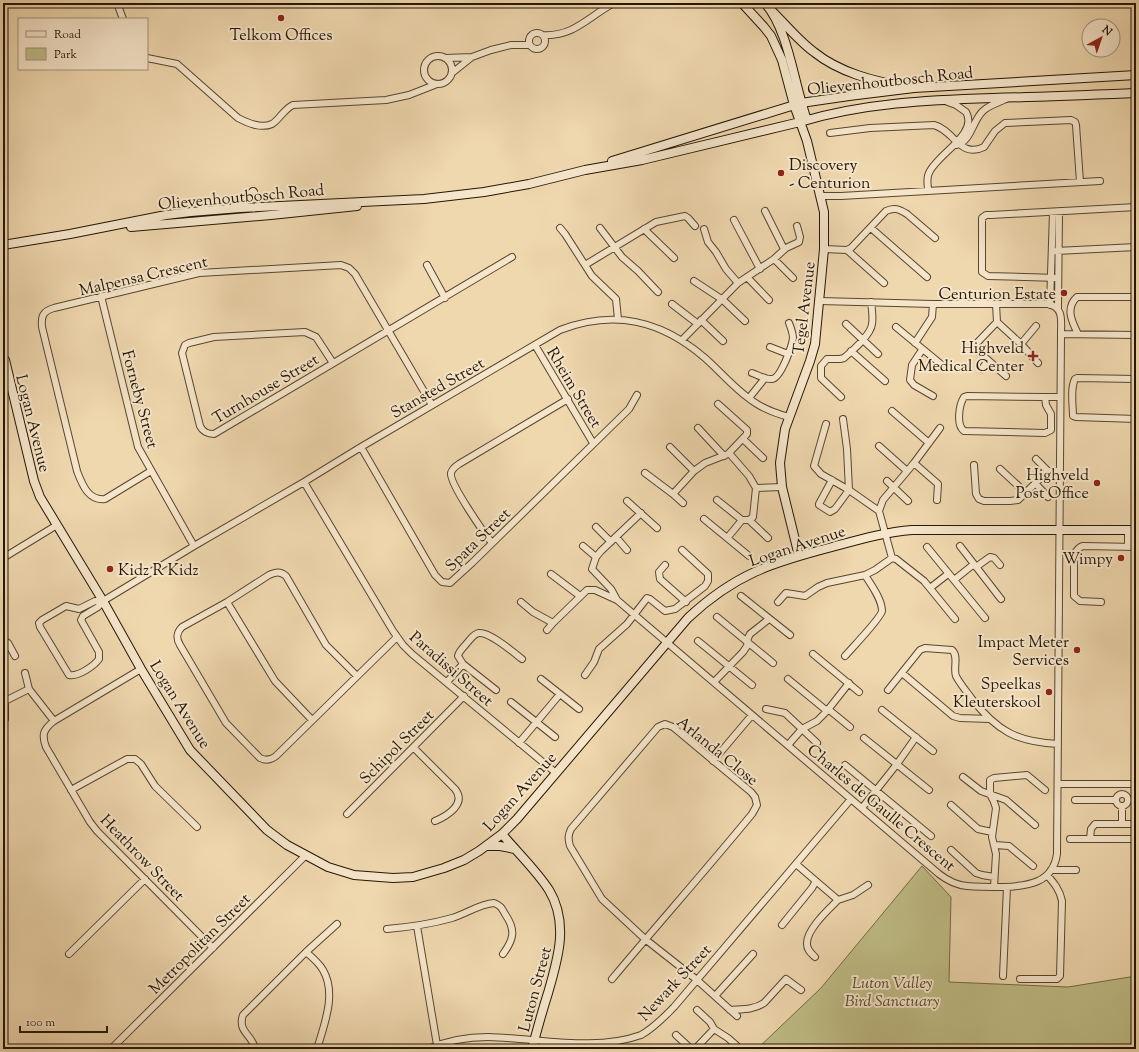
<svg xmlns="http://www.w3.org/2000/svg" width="1139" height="1052" viewBox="0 0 1139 1052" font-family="'Sorts Mill Goudy',serif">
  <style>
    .green { fill: #bfbd86; stroke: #726a46 }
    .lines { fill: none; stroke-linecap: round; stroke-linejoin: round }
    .street-casing { stroke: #58462f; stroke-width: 8 }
    .secondary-casing { stroke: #251605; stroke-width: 10 }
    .street { stroke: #f5e5ca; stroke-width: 6 }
    .secondary { stroke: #f5e5ca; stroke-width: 8 }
    .poi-dot { fill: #8f2418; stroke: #f5e5ca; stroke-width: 1.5 }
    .labels { text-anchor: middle; stroke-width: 4; stroke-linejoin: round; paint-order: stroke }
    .poi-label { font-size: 16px; fill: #251605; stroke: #f5e5ca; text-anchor: end }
    .street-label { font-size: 16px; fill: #251605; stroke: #f5e5ca }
    .park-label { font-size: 16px; font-style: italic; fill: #53482c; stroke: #f5e5ca }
  </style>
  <rect width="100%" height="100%" fill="#efd7ae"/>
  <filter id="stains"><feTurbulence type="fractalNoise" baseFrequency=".005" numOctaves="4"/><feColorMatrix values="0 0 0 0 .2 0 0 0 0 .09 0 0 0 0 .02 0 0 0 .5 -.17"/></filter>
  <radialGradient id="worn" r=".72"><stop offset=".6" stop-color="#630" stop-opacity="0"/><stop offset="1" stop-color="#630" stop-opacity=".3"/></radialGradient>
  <path class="green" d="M922,866L951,897L949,982L1068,987L1136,976V1049H757L821,988Z"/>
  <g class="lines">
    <g class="street-casing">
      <path id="street" d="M117,3L123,19
        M529 41a8 8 0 1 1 16 0a8 8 0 1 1-16 0Z
        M543,35C574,37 589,16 614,3
        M424 70a14 14 0 1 1 28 0a14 14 0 1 1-28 0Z
        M147,58L177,64L238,118C248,123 261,129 272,124C279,120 284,109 293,105L386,100L409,95L437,84
        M445,58L472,57
        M452,73L472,57L491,50L511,45H530
        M830,133L870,128L934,125C954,130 960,159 984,147L995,131L1005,123L1071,120L1075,122L1076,125L1080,182
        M956,145C972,141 972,121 983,111C989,105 998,103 1006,99
        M928,191C928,185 926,178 929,173C936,155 979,134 966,112L956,105L945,101
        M820,196H841L1100,181
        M765,211L784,249
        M734,220L760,269
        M560,228L565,234L592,276L616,299L618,319
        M600,228L622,257L638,271L658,292
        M871,228L927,277
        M644,229L674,258
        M704,229L708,242L716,252L726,269L738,283
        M824,249L847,250L851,248L886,211C894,207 899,209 907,214L935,238
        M847,250L884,283
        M1056,251L1136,247
        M774,259L793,278
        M427,265L445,298
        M585,265L656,222L685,216L688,218L695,226
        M747,277L769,300
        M1058,278L988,276L982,272V218L986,215H991L1136,207
        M694,281L723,300L745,321
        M101,296L138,447L194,546
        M672,304L698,324
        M996,304L997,322
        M1050,305L1053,212
        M1058,308L1059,212
        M701,320L723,341
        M846,324L878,354
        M896,327L942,365
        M1061,334L1136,335
        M1078,334C1072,322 1065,308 1077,297H1136
        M682,340L738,283L774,259L786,248L799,242L800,237L797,226
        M915,343L932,317L933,304
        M1021,344L1036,326
        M535,345L593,443
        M770,347L788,354
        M922,350L912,365L910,380L914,385L933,396
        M851,351L885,381
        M333,363L316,337L305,332L214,337L189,343L185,345L182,353L200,426C203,432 207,434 214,434L512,257
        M982,369L988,360
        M752,373C758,375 766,380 772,379C781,378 792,346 793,338C793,333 791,328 789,323
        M1006,376L979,352L975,346L976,344L997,322L1021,344L1038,363
        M1136,379L1077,378L1075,379C1070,389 1073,405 1073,416L1076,417L1136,419
        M967,396L1045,397L1046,405L1051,414V430L1045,433L964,431C956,425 959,405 964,397Z
        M841,397L821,378V366L827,359H840L844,358C852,351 871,335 872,324C873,318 872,309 871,302
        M1045,397H1060
        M749,398L765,378
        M892,411L929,443
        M826,424L814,466L821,474L849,490L879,511
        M698,428L724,456
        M743,439L763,458
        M879,446L907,471
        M361,447L435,575L442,582L450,583L472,563L629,409L637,395
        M670,447L694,471
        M1036,459L1048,471
        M914,463L938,484L937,500
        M974,465L976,494L979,499L984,501H1010L1018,500L1048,471H1060
        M1000,469L1026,493
        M151,471L105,499C88,501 82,484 77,471L42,327C41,316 43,311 54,308L199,273L341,265L349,268L355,274L432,405
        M645,473L673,494L683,503
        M832,480L819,504V505L830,512L835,509L849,490L847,449L843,419
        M887,481L908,501
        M304,482L393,631L403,645L412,654L556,773
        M1035,483L1048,497
        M756,488L782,487
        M673,494L694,471L705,463L728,454L747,434V430L718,404
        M717,500L742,520H749L753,517L756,488L749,476L729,453
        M627,501L657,528
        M704,519L749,556
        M749,520L768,538
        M596,527L611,542
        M1128,530V546
        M616,537L627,550
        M728,537L742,520
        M492,543C484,533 449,483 451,473C452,469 456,466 459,464L568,399
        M583,546L596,557
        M960,546L1001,599
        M927,547L985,618
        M3,558L57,525
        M892,558L879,511L883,500L914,463L940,428
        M892,558L896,559L924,581L955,619
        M665,565L659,572L660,579L686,602
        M976,567L990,557L994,558L1000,565
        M551,574L580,596
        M865,575L875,570L892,558
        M954,580L974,564
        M930,588L948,574
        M741,596L790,635
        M617,600L611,589L592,569L596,557L601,551L641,513
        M103,601H95L79,609L66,606L42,620L39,623L40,627L69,675C78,677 94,666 99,659V652L81,620L83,616L98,607L103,601L194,546L304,482L361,447L560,330C614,309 661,320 705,358C722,373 737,392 757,404C767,410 778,414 789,417
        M227,602L275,681L312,720
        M521,602L533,612L553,623L587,590H595L617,600L939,874C948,881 956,885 967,886C979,887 992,887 1004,887C1028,886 1053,883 1057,854L1061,334C1061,321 1064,307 1048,304H933L820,301
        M778,602L786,593L805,596L818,587L827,583L865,575C871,585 882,599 882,611C881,618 851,649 845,656
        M1101,602L1080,601L1074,596V555C1076,551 1079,547 1083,546L1136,547
        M717,617L773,663
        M547,630L553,623
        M3,640L8,643L15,656
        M698,641L752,685
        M813,654L859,692
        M463,664L496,690
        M141,669L54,721C44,729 41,734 46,747L90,822L97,831L213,948
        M25,673L29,689L54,721
        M902,673L953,716L960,718L990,719
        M585,675L594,662L599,649L627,624L647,598L650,599L665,611L675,609L705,586L708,581V574L682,550
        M357,676L326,645L286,576C280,571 276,572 269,575L227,602L182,627C176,633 176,638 180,645L226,723L260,758C266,761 271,760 276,756L397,637
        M541,679L579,709
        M788,679L827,711
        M447,682L463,664L458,656C459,651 463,648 467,643C470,640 473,634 479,633C490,632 513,652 522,659
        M714,682L743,652L747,646L748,638L750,634L769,619
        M888,690L920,650L925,648L952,650C959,656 953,668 956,676C960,684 967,692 972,699C997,731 1017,742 1058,744
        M3,702L29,689
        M511,702L555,737
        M766,709L785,713L817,743
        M828,709L850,727
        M882,710L933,751
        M5,719V702
        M864,738L929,790
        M519,743L560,694
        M788,745L802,729L817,721L827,711L849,683
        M414,748L455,789C467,804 447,816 435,821
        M713,761L752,715
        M845,765L931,836
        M963,777L981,791L1006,800L1035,825
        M1058,784H1136
        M71,790L127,759H135L141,764L155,786L197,827
        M1116 800a6 6 0 1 1 12 0a6 6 0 1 1-12 0Z
        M1075,800H1116
        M951,805L978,829L992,832
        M862,808L897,764L916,737
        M347,814L464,696
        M1122,824V806
        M1070,839H1136
        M1090,839L1091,829L1095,824H1136
        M995,845L1009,846L1033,866
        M951,850L976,873L982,875L994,877
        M796,864L838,900
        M1051,870H1076
        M994,887L996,854L992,837L996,808L994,802L990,794V780L994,778L1027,775L1045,790
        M838,900L853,895L868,885
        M782,925L812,888L816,881
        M417,926L437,1045
        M387,929C410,927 431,924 452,918C466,914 479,904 494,903C500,905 502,908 505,914C516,930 514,939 503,954
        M306,952C312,957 319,963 323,970C337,994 324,1025 317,1049
        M69,954L145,879
        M815,957C811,953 807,950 807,944C806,930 828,910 838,900
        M1003,976L1007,887
        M612,979C658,924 706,870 752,814L757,805L755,797L751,792L673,727L665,724L658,727L571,829C568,835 568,839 570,846L602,899L645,939L697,980L737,1016
        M1020,979H1057L1060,976L1062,901C1060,890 1054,883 1047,875
        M715,996L753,954
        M697,1010L710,1022L714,1029L728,1038L737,1046
        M730,1010C742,1009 753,1010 764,1003L786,979L801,990
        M676,1035L691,1049
        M111,1049L305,856
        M255,1049C253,1035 237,1032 243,1015L306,952L337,924
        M428,1049C446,1041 469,1037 488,1037C539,1038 594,1052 641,1035C654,1028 664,1017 674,1007L851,799
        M695,1049L714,1029"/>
    </g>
    <g class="secondary-casing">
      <path id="secondary" d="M742,3L764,27L771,36L782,60L794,105L807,141L824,212V249L815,344L810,361L785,429L780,463L782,487L799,556
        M765,3C789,30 794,85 807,120
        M772,11C786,25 799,41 814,52C840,73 874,81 906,87
        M612,161L801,103L849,96L914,88L1136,75
        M235,205L244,202L253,192
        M131,227L271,215L357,206
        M3,245L70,234L166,215L191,212L240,208L424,199L484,192L529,184L585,170L642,160L800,122C863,103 928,100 993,98C1041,97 1088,95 1136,93
        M5,360L34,481L40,497L103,601L141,669L190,750L267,830L287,845L328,867L354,875L393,878L413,877L444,868L464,860L479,851L502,834L517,819L688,618C735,574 771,563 832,547C858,540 885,532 912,530H1136
        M502,834C517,852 537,871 549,890C569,923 558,959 548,993C542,1012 537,1030 532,1049
        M487,846H500L515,849"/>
    </g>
    <use href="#street" class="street"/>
    <use href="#secondary" class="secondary"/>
  </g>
  <g class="poi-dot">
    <circle cx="281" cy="18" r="4"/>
    <circle cx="781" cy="173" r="4"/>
    <circle cx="1064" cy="293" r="4"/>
    <path d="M1031 350h4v4h4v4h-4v4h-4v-4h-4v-4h4z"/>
    <circle cx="1097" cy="483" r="4"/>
    <circle cx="1121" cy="558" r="4"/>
    <circle cx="110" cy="569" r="4"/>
    <circle cx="1077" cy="650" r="4"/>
    <circle cx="1049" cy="692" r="4"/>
  </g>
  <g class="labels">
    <g class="poi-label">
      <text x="281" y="40" text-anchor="middle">Telkom Offices</text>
      <text x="789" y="170" text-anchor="start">Discovery<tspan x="789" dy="18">- Centurion</tspan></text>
      <text x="1056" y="299">Centurion Estate</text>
      <text x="1024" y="353">Highveld<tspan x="1024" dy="18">Medical Center</tspan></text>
      <text x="1089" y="480">Highveld<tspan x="1089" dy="18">Post Office</tspan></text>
      <text x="1113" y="564">Wimpy</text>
      <text x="118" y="575" text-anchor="start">Kidz R Kidz</text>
      <text x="1069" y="647">Impact Meter<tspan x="1069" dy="18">Services</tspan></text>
      <text x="1041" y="689">Speelkas<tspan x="1041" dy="18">Kleuterskool</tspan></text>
    </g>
    <g class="street-label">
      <text transform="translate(890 80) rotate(-6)" y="6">Olievenhoutbosch Road</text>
      <text transform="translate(241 196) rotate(-5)" y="6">Olievenhoutbosch Road</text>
      <text transform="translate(143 275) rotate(-13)" y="6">Malpensa Crescent</text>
      <text transform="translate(803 308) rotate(-83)" y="6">Tegel Avenue</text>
      <text transform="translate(437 387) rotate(-30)" y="6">Stansted Street</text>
      <text transform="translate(575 387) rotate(59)" y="6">Rheim Street</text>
      <text transform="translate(265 388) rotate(-31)" y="6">Turnhouse Street</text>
      <text transform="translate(141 399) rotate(75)" y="6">Forneby Street</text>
      <text transform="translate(34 423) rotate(76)" y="6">Logan Avenue</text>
      <text transform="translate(477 539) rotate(-44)" y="6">Spata Street</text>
      <text transform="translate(797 545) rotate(-18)" y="6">Logan Avenue</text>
      <text transform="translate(452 668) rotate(41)" y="6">Paradissi Street</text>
      <text transform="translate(181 704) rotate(58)" y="6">Logan Avenue</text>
      <text transform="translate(396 746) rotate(-45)" y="6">Schipol Street</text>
      <text transform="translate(718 750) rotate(39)" y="6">Arlanda Close</text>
      <text transform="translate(519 791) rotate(-48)" y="6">Logan Avenue</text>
      <text transform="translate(882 807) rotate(40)" y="6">Charles de Gaulle Crescent</text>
      <text transform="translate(143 857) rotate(46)" y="6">Heathrow Street</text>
      <text transform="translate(199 943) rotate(-45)" y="6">Metropolitan Street</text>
      <text transform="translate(674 982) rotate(-47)" y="6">Newark Street</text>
      <text transform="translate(534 989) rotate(-75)" y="6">Luton Street</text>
    </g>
    <g class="park-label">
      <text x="892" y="988">Luton Valley<tspan x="892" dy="18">Bird Sanctuary</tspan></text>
    </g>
  </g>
  <rect width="1139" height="1052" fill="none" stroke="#efd7ae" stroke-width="16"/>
  <rect x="4" y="4" width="1131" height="1044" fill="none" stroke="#251605" stroke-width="2"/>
  <rect x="8" y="8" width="1123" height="1036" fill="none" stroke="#251605"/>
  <rect x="18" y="18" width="130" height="52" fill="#f5e5ca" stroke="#a2927b"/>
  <rect x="26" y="31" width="20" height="6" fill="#f5e5ca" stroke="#a2927b"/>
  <text x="54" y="38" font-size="12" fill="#251605">Road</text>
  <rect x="26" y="48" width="20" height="12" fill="#bfbd86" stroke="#a2927b"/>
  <text x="54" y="58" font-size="12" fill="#251605">Park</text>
  <g transform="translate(1101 38) rotate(40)"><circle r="19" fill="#f5e5ca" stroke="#a2927b"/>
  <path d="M0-3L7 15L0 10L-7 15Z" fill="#8f2418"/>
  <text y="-6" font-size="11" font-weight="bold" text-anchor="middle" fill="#251605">N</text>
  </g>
  <path d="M20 1026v6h87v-6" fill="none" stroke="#251605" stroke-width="2"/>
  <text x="26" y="1026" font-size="12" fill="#251605" stroke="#f5e5ca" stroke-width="3" paint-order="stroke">100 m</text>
  <rect width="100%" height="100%" filter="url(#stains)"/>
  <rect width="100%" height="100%" fill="url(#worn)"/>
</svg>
